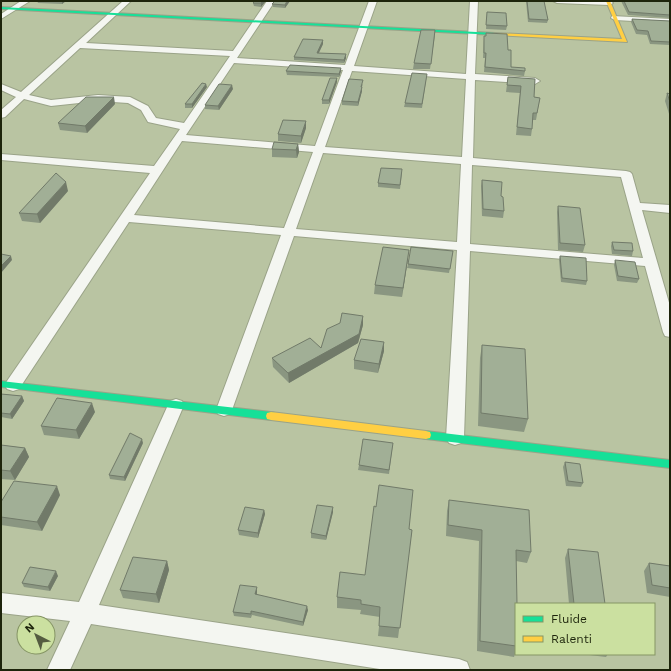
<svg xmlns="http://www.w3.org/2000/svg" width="671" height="671" viewBox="0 0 671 671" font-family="'Work Sans',sans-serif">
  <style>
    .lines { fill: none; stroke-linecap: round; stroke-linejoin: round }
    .street-casing { stroke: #9aa388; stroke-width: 2 }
    .fast-casing { stroke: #9aa388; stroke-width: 2 }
    .slow-casing { stroke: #9aa388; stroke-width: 2 }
    .street { fill: #f4f6f1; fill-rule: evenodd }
    .fast { fill: #16e098; fill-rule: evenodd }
    .slow { fill: #ffcf43; fill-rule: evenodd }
    .wall { fill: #8a9681 }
    .shaded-wall { fill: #717a69 }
    .building { fill: #a1af96; stroke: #717a69 }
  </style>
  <rect width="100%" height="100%" fill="#b9c4a2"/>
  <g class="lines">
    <g class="street-casing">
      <path id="street" d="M21,1H30L1,19V14Z
        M123,1H131L86,43L233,51L267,1H275L237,58L345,65L369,1H377L354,66L466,74L470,1H478L475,74L535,78L540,81L535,84L475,80L473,158L626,171L630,172L632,174L640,203L670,205V213L642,210L670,306V337L665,336L663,332L645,266L470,251L464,438L461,443L455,445L449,443L446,438L457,250L294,236L232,410L230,414L224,416L218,414L216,410L281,235L129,222L19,389L13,391L7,389L5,385L7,381L150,173L1,160V154L154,166L180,129L148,122L141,110L128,103L98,101L51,106L24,99L5,117L1,118V110L16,97L1,90V84L21,92ZM80,48L230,56L184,123L156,118L148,106L130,97L98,95L51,100L29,95ZM234,63L343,70L315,146L186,135ZM352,71L466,79L462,157L325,147ZM182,141L313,152L284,228L134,215ZM323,153L461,164L457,242L296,229ZM472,165L621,177L643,258L470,244Z
        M553,1H610L613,3L609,5L557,3Z
        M612,16L670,19V23L615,20L611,18Z
        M176,399L182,401L184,405L99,605L459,659L467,662L470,670H386L91,624L70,670H47L70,621L1,613V593L79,602L168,405L170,401Z"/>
    </g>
    <g class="fast-casing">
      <path id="fast" d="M1,7L495,33L497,34L495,35L1,9Z
        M1,381L271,412L275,413L276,416L275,419L271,420L1,387Z
        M426,431L670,460V468L426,439L422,438L421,435L422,432Z"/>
    </g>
    <g class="slow-casing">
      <path id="slow" d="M606,1H610L627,42L495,35L493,34L495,33L622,39Z
        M271,412L426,431L430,432L431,435L430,438L426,439L271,420L267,419L266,416L267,413Z"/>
    </g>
    <use href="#street" class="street"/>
    <use href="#fast" class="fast"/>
    <use href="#slow" class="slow"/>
  </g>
  <path class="wall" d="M37,1H66L62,4L38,3Z
    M266,1L261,7L254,6L253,3Z
    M290,1L285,8L273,7L272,4Z
    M526,1H544L548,20L547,23L528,22Z
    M621,1H670V18L628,15Z
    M487,12L507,26L506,30L486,29Z
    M632,19L670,21V45L650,44L647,35L636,34L631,22Z
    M435,35L430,69H413L414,63Z
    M484,36L508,50L511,67L525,71L524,76L484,72L485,58H483Z
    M323,44L319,53L346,58L344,63L294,60V57Z
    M286,71H341L339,77L287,75Z
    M427,74L422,108L404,107L405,103Z
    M508,77L535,79L534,97L540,98L536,120H532V129L531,136L516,135L520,93L506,92Z
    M337,82L329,104H322V100Z
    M363,84L362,87V91L358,106L342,105V101Z
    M207,87L192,108H185V104Z
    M233,89L219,110L205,109V105Z
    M667,93L670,94V117L665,101Z
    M115,104L87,133L60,130L58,123Z
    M306,128L301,143L278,141V134Z
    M298,144L299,152L297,158L272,157V149Z
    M402,173L400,189L378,187V183Z
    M482,180L501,196L504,211L503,218L482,216L481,186Z
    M68,191L40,223L22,221L19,213Z
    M558,206L585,245L583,252L558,250L557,212Z
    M612,242L633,251L632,256L612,254L611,246Z
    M453,251L449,273L407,268L408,264Z
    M560,256L587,281L586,285L561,282L559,260Z
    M408,258L402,297L374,294L375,285Z
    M615,260L639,279L637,283L617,281L614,265Z
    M363,325L358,343L289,383L273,367L272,358L321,348Z
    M384,342V351L378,373L354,369V360Z
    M482,345L528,419L524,432L478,426L480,358Z
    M1,394L22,396L24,401L12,419L1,417Z
    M95,412L79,439L44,435L41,426Z
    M143,443L125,481L110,479L109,475Z
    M393,443L389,474L358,470L359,465Z
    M1,445L25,448L29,457L15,480L1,479Z
    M565,462L583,483L581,487L566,486L563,467Z
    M60,495L42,531L1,525V502Z
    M449,500L531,552L527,563L516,561V651L514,657L477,651L479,541L446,536L447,511Z
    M333,507V512L326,540L311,538V533Z
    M264,510L265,514L258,538L239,535L238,530Z
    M409,529L412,530L398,638L378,636L380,617L360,614L361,610L337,608V597L365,575Z
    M568,549L605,604H569L565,558Z
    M167,561L169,570L159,603L123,598L120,590Z
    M649,563L670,566V597L647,593L644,571Z
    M58,576L50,591L24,587L22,583Z
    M257,592V595L308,610L303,626L252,615L251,618L234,616L233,612Z
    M581,654H608L606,657Z"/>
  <path class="shaded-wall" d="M62,1H66L62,4Z
    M263,1H266L261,7V3Z
    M287,1H290L285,8V5Z
    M323,40V44L317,56V53Z
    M346,54V58L344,63V60Z
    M341,68V71L339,77V74Z
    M337,78V82L329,104V100Z
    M206,84L207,87L192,108V104Z
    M232,85L233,89L219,110L218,106Z
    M362,87V91L358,106V102Z
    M114,97L115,104L87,133L85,126Z
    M306,121V128L301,143V136Z
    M298,144L299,152L297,158L296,150Z
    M66,182L68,191L40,223L37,214Z
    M409,250L408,258L402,297L403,288Z
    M11,256L12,260L1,273V266Z
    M363,316V325L358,343L289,383L288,373Z
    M384,342V351L378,373L379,364Z
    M22,396L24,401L12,419L10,414Z
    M92,403L95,412L79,439L76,430Z
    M142,439L143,443L125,481L124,477Z
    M25,448L29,457L15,480L10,471Z
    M57,486L60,495L42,531L37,522Z
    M333,507V512L326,540V536Z
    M264,510L265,514L258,538V533Z
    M167,561L169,570L159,603L156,594Z
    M56,571L58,576L50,591L48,587Z
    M257,587V592L256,599L255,594Z
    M307,606L308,610L303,626V622Z"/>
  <path class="building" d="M255,1H263L261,3H253Z
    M275,1H287L285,5L272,4Z
    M527,1H544L548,20L529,19Z
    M624,1H670V15L629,12Z
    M487,12L506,13L507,26L486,25Z
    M632,19L670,21V42L651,41L648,31L637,30Z
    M421,30H435L431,64L414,63Z
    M486,33L507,34L508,50H511V67L525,68V71L485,67L486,53H484V36H486Z
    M303,39L323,40L317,53L346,54L344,60L294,57Z
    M290,65L341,68L339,74L286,71Z
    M412,73L427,74L422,104L405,103Z
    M508,77L535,79L534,97L540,98L537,113H533L532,129L517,127L521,86L507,85Z
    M330,78H337L329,100H322Z
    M349,79L363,80L361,87H362L358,102L342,101Z
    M202,83L206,84L192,104H185Z
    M219,84L232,85L218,106L205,105Z
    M667,93L670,94V102Z
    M86,97H114L85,126L58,123Z
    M283,120L306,121L301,136L278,134Z
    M274,142L298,144L296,150L272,149Z
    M381,168L402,169L400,185L378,183Z
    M56,173L66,182L37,214L19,213Z
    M482,180L502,182L501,196L503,197L504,211L483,209Z
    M558,206L580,208L585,245L560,243Z
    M612,242L632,243L633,251L614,250Z
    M383,247L409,250L403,288L375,285Z
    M411,247L453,251L450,269L408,264Z
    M1,254L11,256L1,266Z
    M560,256L586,258L587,281L562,278Z
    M615,260L635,262L639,279L618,276Z
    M342,313L363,316L359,334L288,373L272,358L310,338L321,348L327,329L340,323Z
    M361,339L384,342L379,364L354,360Z
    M482,345L525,349L528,419L481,413Z
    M1,394L22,396L10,414L1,413Z
    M57,398L92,403L76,430L41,426Z
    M130,433L142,439L124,477L109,475Z
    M363,439L393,443L389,470L359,465Z
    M1,445L25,448L10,471L1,470Z
    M565,462L580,464L583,483L568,481Z
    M14,481L57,486L37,522L1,517V502Z
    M379,485L413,490L409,529L412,530L400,628L379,626L380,607L361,604V600L337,597L340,572L365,575L374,506L376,507Z
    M449,500L529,510L531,552L516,550L517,604H516V646L480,641L482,530L448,525Z
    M317,505L333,507L326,536L311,533Z
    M245,507L264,510L258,533L238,530Z
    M568,549L598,552L605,604H574Z
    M133,557L167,561L156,594L120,590Z
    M649,563L670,566V588L652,585Z
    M30,567L56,571L48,587L22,583Z
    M240,585L257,587L255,594L307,606L303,622L251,611V614L233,612Z"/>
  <rect width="671" height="671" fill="none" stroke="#1d240b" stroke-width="4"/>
  <rect x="515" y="603" width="140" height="52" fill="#cbe0a0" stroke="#859564"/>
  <rect x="523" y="616" width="20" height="6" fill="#16e098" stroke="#859564"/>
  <text x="551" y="623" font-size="12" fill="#1d240b">Fluide</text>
  <rect x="523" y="636" width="20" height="6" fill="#ffcf43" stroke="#859564"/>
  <text x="551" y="643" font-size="12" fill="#1d240b">Ralenti</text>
  <g transform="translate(36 635) rotate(318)"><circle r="19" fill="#cbe0a0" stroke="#859564"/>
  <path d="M0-3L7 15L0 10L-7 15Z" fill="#545c40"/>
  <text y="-6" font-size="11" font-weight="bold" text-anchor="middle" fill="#1d240b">N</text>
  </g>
</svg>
